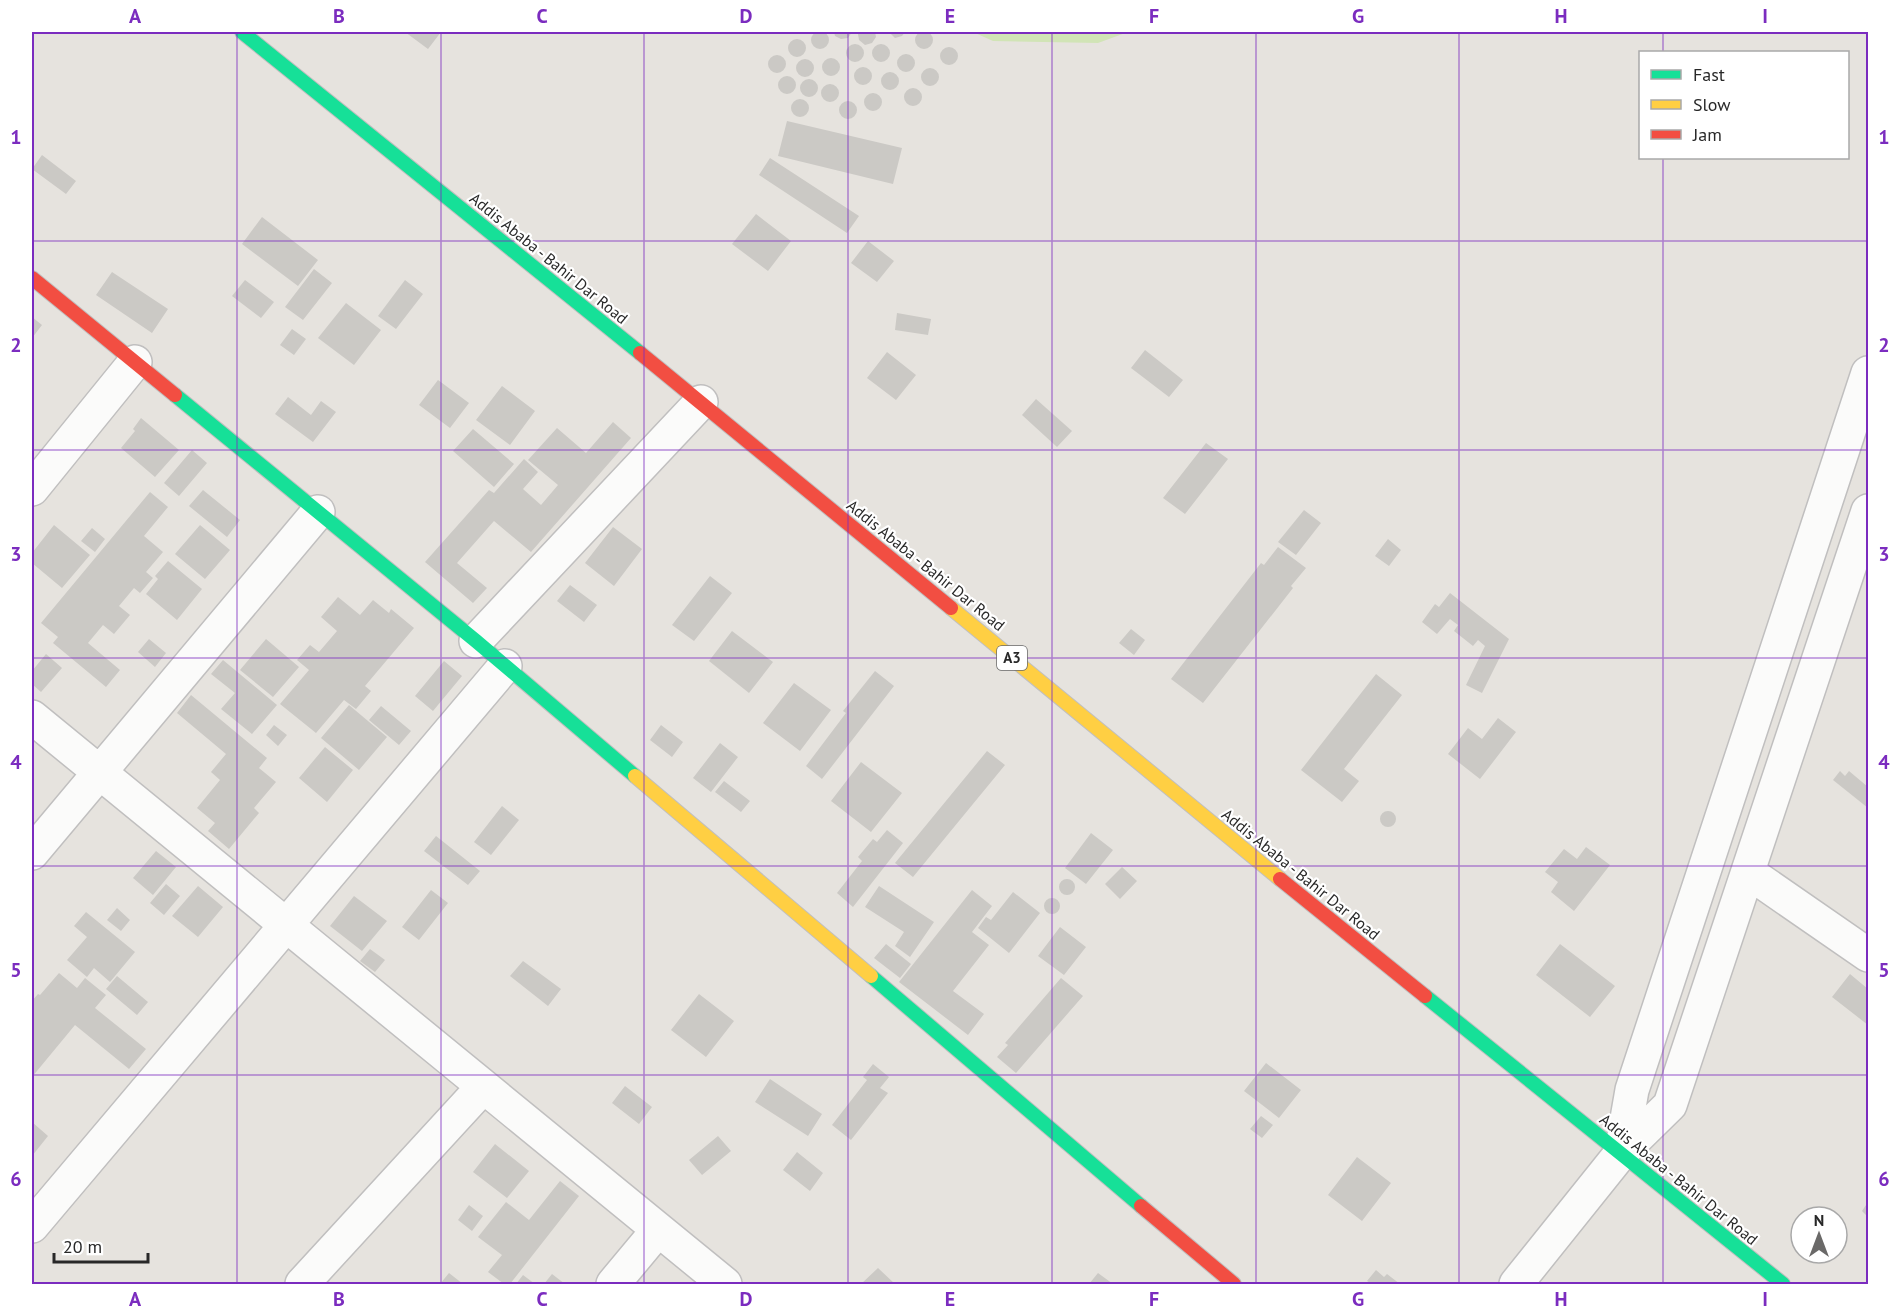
<svg xmlns="http://www.w3.org/2000/svg" width="1900" height="1316" viewBox="0 0 1900 1316" font-family="'PT Sans',sans-serif">
  <style>
    .pitch { fill: #d1e4b6 }
    .building { fill: #cbc9c5 }
    .lines { fill: none; stroke-linecap: round; stroke-linejoin: round }
    .street-casing { stroke: #c0bfbf; stroke-width: 36 }
    .fast-casing { stroke: #c0bfbf; stroke-width: 16 }
    .slow-casing { stroke: #c0bfbf; stroke-width: 16 }
    .jam-casing { stroke: #c0bfbf; stroke-width: 16 }
    .street { stroke: #fbfbfa; stroke-width: 33 }
    .fast { stroke: #16e098; stroke-width: 14 }
    .slow { stroke: #ffcf43; stroke-width: 14 }
    .jam { stroke: #f24e42; stroke-width: 14 }
    .grid { fill: none; stroke: #7b2cbf; stroke-width: 1.5; stroke-opacity: 0.55 }
    .labels { text-anchor: middle; stroke-width: 4.5; stroke-linejoin: round; paint-order: stroke }
    .shield { fill: #fff; stroke: #686868; stroke-width: 1.5 }
    .shield-label { font-size: 15px; font-weight: bold; fill: #282828 }
    .street-label { font-size: 16px; fill: #282828; stroke: #fff }
    .neatline { fill: none; stroke: #7b2cbf; stroke-width: 2 }
    .grid-label { font-size: 20px; text-anchor: middle; font-weight: bold; fill: #7b2cbf }
  </style>
  <rect width="100%" height="100%" fill="#e6e3de"/>
  <path class="pitch" d="M973,32H1128L1098,43L993,41Z"/>
  <path class="building" d="M915 40a9 9 0 1 1 18 0a9 9 0 1 1-18 0Z
    M811 40a9 9 0 1 1 18 0a9 9 0 1 1-18 0Z
    M405,32H441L428,49Z
    M834,32H852L848,38L841,39L835,36Z
    M859,32H875L876,37L872,43L865,45L859,40L858,34Z
    M889,32H905L902,36L895,38Z
    M788 48a9 9 0 1 1 18 0a9 9 0 1 1-18 0Z
    M872 53a9 9 0 1 1 18 0a9 9 0 1 1-18 0Z
    M846 53a9 9 0 1 1 18 0a9 9 0 1 1-18 0Z
    M940 56a9 9 0 1 1 18 0a9 9 0 1 1-18 0Z
    M897 63a9 9 0 1 1 18 0a9 9 0 1 1-18 0Z
    M768 64a9 9 0 1 1 18 0a9 9 0 1 1-18 0Z
    M822 67a9 9 0 1 1 18 0a9 9 0 1 1-18 0Z
    M796 68a9 9 0 1 1 18 0a9 9 0 1 1-18 0Z
    M854 76a9 9 0 1 1 18 0a9 9 0 1 1-18 0Z
    M921 77a9 9 0 1 1 18 0a9 9 0 1 1-18 0Z
    M881 81a9 9 0 1 1 18 0a9 9 0 1 1-18 0Z
    M778 85a9 9 0 1 1 18 0a9 9 0 1 1-18 0Z
    M800 88a9 9 0 1 1 18 0a9 9 0 1 1-18 0Z
    M821 93a9 9 0 1 1 18 0a9 9 0 1 1-18 0Z
    M904 97a9 9 0 1 1 18 0a9 9 0 1 1-18 0Z
    M864 102a9 9 0 1 1 18 0a9 9 0 1 1-18 0Z
    M791 108a9 9 0 1 1 18 0a9 9 0 1 1-18 0Z
    M839 110a9 9 0 1 1 18 0a9 9 0 1 1-18 0Z
    M787,121L902,148L893,184L778,156Z
    M42,155L76,181L66,194L32,169Z
    M770,158L859,216L847,233L759,175Z
    M756,214L791,241L768,271L732,244Z
    M262,217L318,260L298,286L242,244Z
    M868,241L894,261L877,282L851,263Z
    M314,269L332,283L303,320L285,307Z
    M112,272L168,309L152,333L96,295Z
    M245,280L274,302L261,318L232,296Z
    M405,280L423,294L396,329L378,316Z
    M346,303L381,330L354,365L318,338Z
    M897,313L931,319L928,335L895,330Z
    M32,317L42,325L32,338Z
    M292,329L306,339L294,355L280,345Z
    M1145,350L1183,380L1169,397L1131,368Z
    M887,352L916,375L896,400L867,378Z
    M438,380L469,403L450,428L419,405Z
    M502,386L535,411L510,445L476,420Z
    M288,397L311,415L321,401L336,412L313,442L275,414Z
    M1036,399L1072,431L1057,447L1022,415Z
    M141,418L179,450L155,477L121,448L135,431L133,429Z
    M613,422L631,438L531,552L494,521L457,563L487,588L473,603L425,562L489,490L494,493L524,459L538,472L523,489L541,505L558,485L528,460L557,428L586,453Z
    M473,429L514,464L494,487L453,451Z
    M1206,443L1228,459L1185,514L1163,498Z
    M192,450L207,463L179,496L164,483Z
    M203,490L240,520L227,537L189,506Z
    M150,492L168,507L144,536L163,552L146,572L153,578L140,593L134,588L119,606L130,615L114,634L103,625L88,643L120,670L106,687L53,643L58,637L41,623Z
    M1304,510L1321,523L1296,555L1278,542Z
    M54,525L90,555L62,588L32,563V553Z
    M200,525L230,550L205,579L175,554Z
    M613,527L642,549L614,586L585,563Z
    M92,528L105,539L95,552L81,541Z
    M1388,539L1401,550L1389,566L1375,556Z
    M1278,547L1306,568L1291,586L1293,588L1203,703L1171,679L1261,563L1264,565Z
    M168,561L202,589L177,620L146,594L158,579L155,576Z
    M710,576L732,593L694,641L672,625Z
    M570,585L597,605L584,622L557,601Z
    M1450,593L1509,639L1482,693L1466,685L1485,646L1478,640L1473,646L1454,631L1458,625L1450,619L1437,634L1422,622L1435,604L1439,607Z
    M338,597L360,615L373,600L389,613L391,609L414,628L365,686L371,691L356,709L344,700L316,733L280,704L309,670L297,660L310,645L319,652L337,631L321,617Z
    M1131,629L1145,640L1134,655L1119,643Z
    M732,631L773,662L749,693L709,661Z
    M149,639L166,653L155,667L138,652Z
    M266,639L299,667L273,697L240,670Z
    M46,654L62,668L41,692L32,684V671Z
    M223,660L277,705L252,734L221,709L235,693L211,674Z
    M444,661L462,676L433,711L415,696Z
    M875,671L894,686L822,779L806,766L846,713L843,711Z
    M1376,674L1402,695L1344,769L1359,781L1342,802L1301,770Z
    M794,683L831,710L800,751L763,723Z
    M191,695L267,758L259,768L276,782L254,808L259,813L229,849L208,831L215,823L197,808L220,780L211,772L226,754L177,713Z
    M349,705L387,737L359,770L321,738Z
    M381,706L411,731L399,745L369,720Z
    M1498,718L1516,732L1480,779L1448,754L1468,728L1482,739Z
    M274,725L287,735L278,746L266,735Z
    M661,725L683,742L672,757L650,740Z
    M720,743L738,757L711,792L693,778Z
    M325,747L353,770L327,802L299,778Z
    M987,751L1005,765L913,877L895,863Z
    M861,762L902,793L871,832L831,801Z
    M1840,771L1845,776L1849,771L1868,787V808L1833,780Z
    M724,781L750,801L741,812L715,792Z
    M502,806L519,820L491,855L474,842Z
    M1380 819a8 8 0 1 1 16 0a8 8 0 1 1-16 0Z
    M887,830L903,843L853,907L837,893L862,861L858,857L873,839L877,842Z
    M1091,833L1113,850L1086,884L1065,868Z
    M436,836L480,871L468,885L424,851Z
    M1586,847L1610,865L1574,911L1551,892L1558,882L1545,872L1564,849L1577,859Z
    M156,851L176,867L153,895L133,878Z
    M1122,867L1137,881L1120,899L1105,884Z
    M1059 887a8 8 0 1 1 16 0a8 8 0 1 1-16 0Z
    M166,884L180,896L164,915L150,903Z
    M198,886L223,907L198,937L172,916Z
    M879,886L934,922L910,957L895,946L904,932L865,907Z
    M431,890L448,903L419,940L402,927Z
    M972,890L992,906L972,932L989,945L953,991L984,1014L968,1035L899,982Z
    M1013,892L1040,913L1009,953L978,928L986,917L991,920Z
    M354,896L387,921L362,951L330,926Z
    M1044 906a8 8 0 1 1 16 0a8 8 0 1 1-16 0Z
    M117,908L130,920L121,931L107,920Z
    M86,912L135,952L110,982L94,968L87,977L67,960L87,937L74,926Z
    M1060,927L1086,947L1064,975L1038,956Z
    M886,944L911,964L900,978L874,958Z
    M1560,944L1615,986L1590,1017L1536,975Z
    M370,949L385,960L375,972L360,961Z
    M523,961L561,989L548,1006L510,976Z
    M59,973L77,988L85,978L106,995L95,1008L146,1049L129,1069L75,1025L32,1077V1001L38,994L40,995Z
    M1850,974L1868,989V1025L1832,997Z
    M117,976L148,1002L137,1015L106,989Z
    M1061,978L1083,996L1016,1073L997,1057L1008,1045L1005,1043Z
    M699,994L734,1021L706,1057L671,1030Z
    M1266,1063L1301,1090L1279,1118L1244,1091Z
    M873,1064L889,1077L880,1088L888,1093L851,1140L832,1125L867,1080L863,1077Z
    M770,1079L822,1114L808,1136L755,1102Z
    M625,1086L652,1107L639,1124L612,1103Z
    M1261,1116L1273,1125L1262,1138L1250,1129Z
    M32,1122L48,1136L32,1156Z
    M718,1136L731,1151L702,1175L689,1160Z
    M495,1144L529,1171L507,1198L473,1172Z
    M797,1152L823,1173L810,1191L783,1170Z
    M1357,1157L1391,1183L1362,1221L1328,1195Z
    M560,1181L579,1196L510,1284H504L488,1272L502,1255L478,1237L506,1202L529,1220Z
    M1868,1202V1217L1862,1211Z
    M469,1205L483,1216L472,1231L458,1220Z
    M878,1268L895,1284H861Z
    M1376,1270L1384,1277L1387,1274L1400,1284H1372L1367,1281Z
    M449,1273L463,1284H440Z
    M1098,1273L1113,1284H1089Z
    M552,1274L565,1284H544Z
    M523,1275L535,1284H516Z"/>
  <g class="lines">
    <g class="street-casing">
      <path id="street" d="M32,489L135,362
        M476,641L701,402
        M32,717L725,1284
        M32,853L318,512
        M1748,872L1868,955
        M1621,1153L1632,1090L1868,373
        M32,1226L505,666
        M302,1284L483,1087
        M613,1284L658,1230
        M1516,1284L1621,1153L1670,1105L1868,511"/>
    </g>
    <g class="fast-casing">
      <path id="fast" d="M242,32L640,353
        M175,395L476,641L635,776
        M871,976L1141,1206
        M1425,996L1783,1284"/>
    </g>
    <g class="slow-casing">
      <path id="slow" d="M951,608L1280,879
        M635,776L871,976"/>
    </g>
    <g class="jam-casing">
      <path id="jam" d="M32,278L175,395
        M640,353L951,608
        M1280,879L1425,996
        M1141,1206L1234,1284"/>
    </g>
    <use href="#street" class="street"/>
    <use href="#fast" class="fast"/>
    <use href="#slow" class="slow"/>
    <use href="#jam" class="jam"/>
  </g>
  <path class="grid" d="M237,32V1284M441,32V1284M644,32V1284M848,32V1284M1052,32V1284M1256,32V1284M1459,32V1284M1663,32V52M1663,158V1284M32,241H1868M32,450H1868M32,658H1868M32,866H1868M32,1075H1868"/>
  <g class="labels">
    <rect class="shield" x="997" y="646" width="30" height="24" rx="4.5"/>
    <g class="shield-label">
      <text x="1012" y="663">A3</text>
    </g>
    <g class="street-label">
      <text transform="translate(549 258) rotate(39)" y="6">Addis Ababa - Bahir Dar Road</text>
      <text transform="translate(926 565) rotate(39)" y="6">Addis Ababa - Bahir Dar Road</text>
      <text transform="translate(1301 874) rotate(39)" y="6">Addis Ababa - Bahir Dar Road</text>
      <text transform="translate(1679 1179) rotate(39)" y="6">Addis Ababa - Bahir Dar Road</text>
    </g>
  </g>
  <rect width="1900" height="1316" fill="none" stroke="#ffffff" stroke-width="66"/>
  <rect x="1639" y="51" width="210" height="108" fill="#ffffff" stroke="#a9a9a9" stroke-width="1.5"/>
  <rect x="1651" y="70" width="30" height="9" fill="#16e098" stroke="#a9a9a9" stroke-width="1.5"/>
  <text x="1693" y="81" font-size="18" fill="#282828">Fast</text>
  <rect x="1651" y="100" width="30" height="9" fill="#ffcf43" stroke="#a9a9a9" stroke-width="1.5"/>
  <text x="1693" y="111" font-size="18" fill="#282828">Slow</text>
  <rect x="1651" y="130" width="30" height="9" fill="#f24e42" stroke="#a9a9a9" stroke-width="1.5"/>
  <text x="1693" y="141" font-size="18" fill="#282828">Jam</text>
  <g transform="translate(1819 1235)"><circle r="28" fill="#ffffff" stroke="#a9a9a9" stroke-width="1.5"/>
  <path d="M0-4.5L10 22L0 15L-10 22Z" fill="#6a6968"/>
  <text y="-9" font-size="16" font-weight="bold" text-anchor="middle" fill="#282828">N</text>
  </g>
  <path d="M54 1253v9h94v-9" fill="none" stroke="#282828" stroke-width="3"/>
  <text x="63" y="1253" font-size="18" fill="#282828" stroke="#ffffff" stroke-width="4.5" paint-order="stroke">20 m</text>
  <rect x="33" y="33" width="1834" height="1250" class="neatline"/>
  <g class="grid-label">
    <text x="135" y="23">A</text>
    <text x="339" y="23">B</text>
    <text x="542" y="23">C</text>
    <text x="746" y="23">D</text>
    <text x="950" y="23">E</text>
    <text x="1154" y="23">F</text>
    <text x="1358" y="23">G</text>
    <text x="1561" y="23">H</text>
    <text x="1765" y="23">I</text>
    <text x="16" y="144">1</text>
    <text x="1884" y="144">1</text>
    <text x="16" y="352">2</text>
    <text x="1884" y="352">2</text>
    <text x="16" y="561">3</text>
    <text x="1884" y="561">3</text>
    <text x="16" y="769">4</text>
    <text x="1884" y="769">4</text>
    <text x="16" y="977">5</text>
    <text x="1884" y="977">5</text>
    <text x="16" y="1186">6</text>
    <text x="1884" y="1186">6</text>
    <text x="135" y="1306">A</text>
    <text x="339" y="1306">B</text>
    <text x="542" y="1306">C</text>
    <text x="746" y="1306">D</text>
    <text x="950" y="1306">E</text>
    <text x="1154" y="1306">F</text>
    <text x="1358" y="1306">G</text>
    <text x="1561" y="1306">H</text>
    <text x="1765" y="1306">I</text>
  </g>
</svg>
